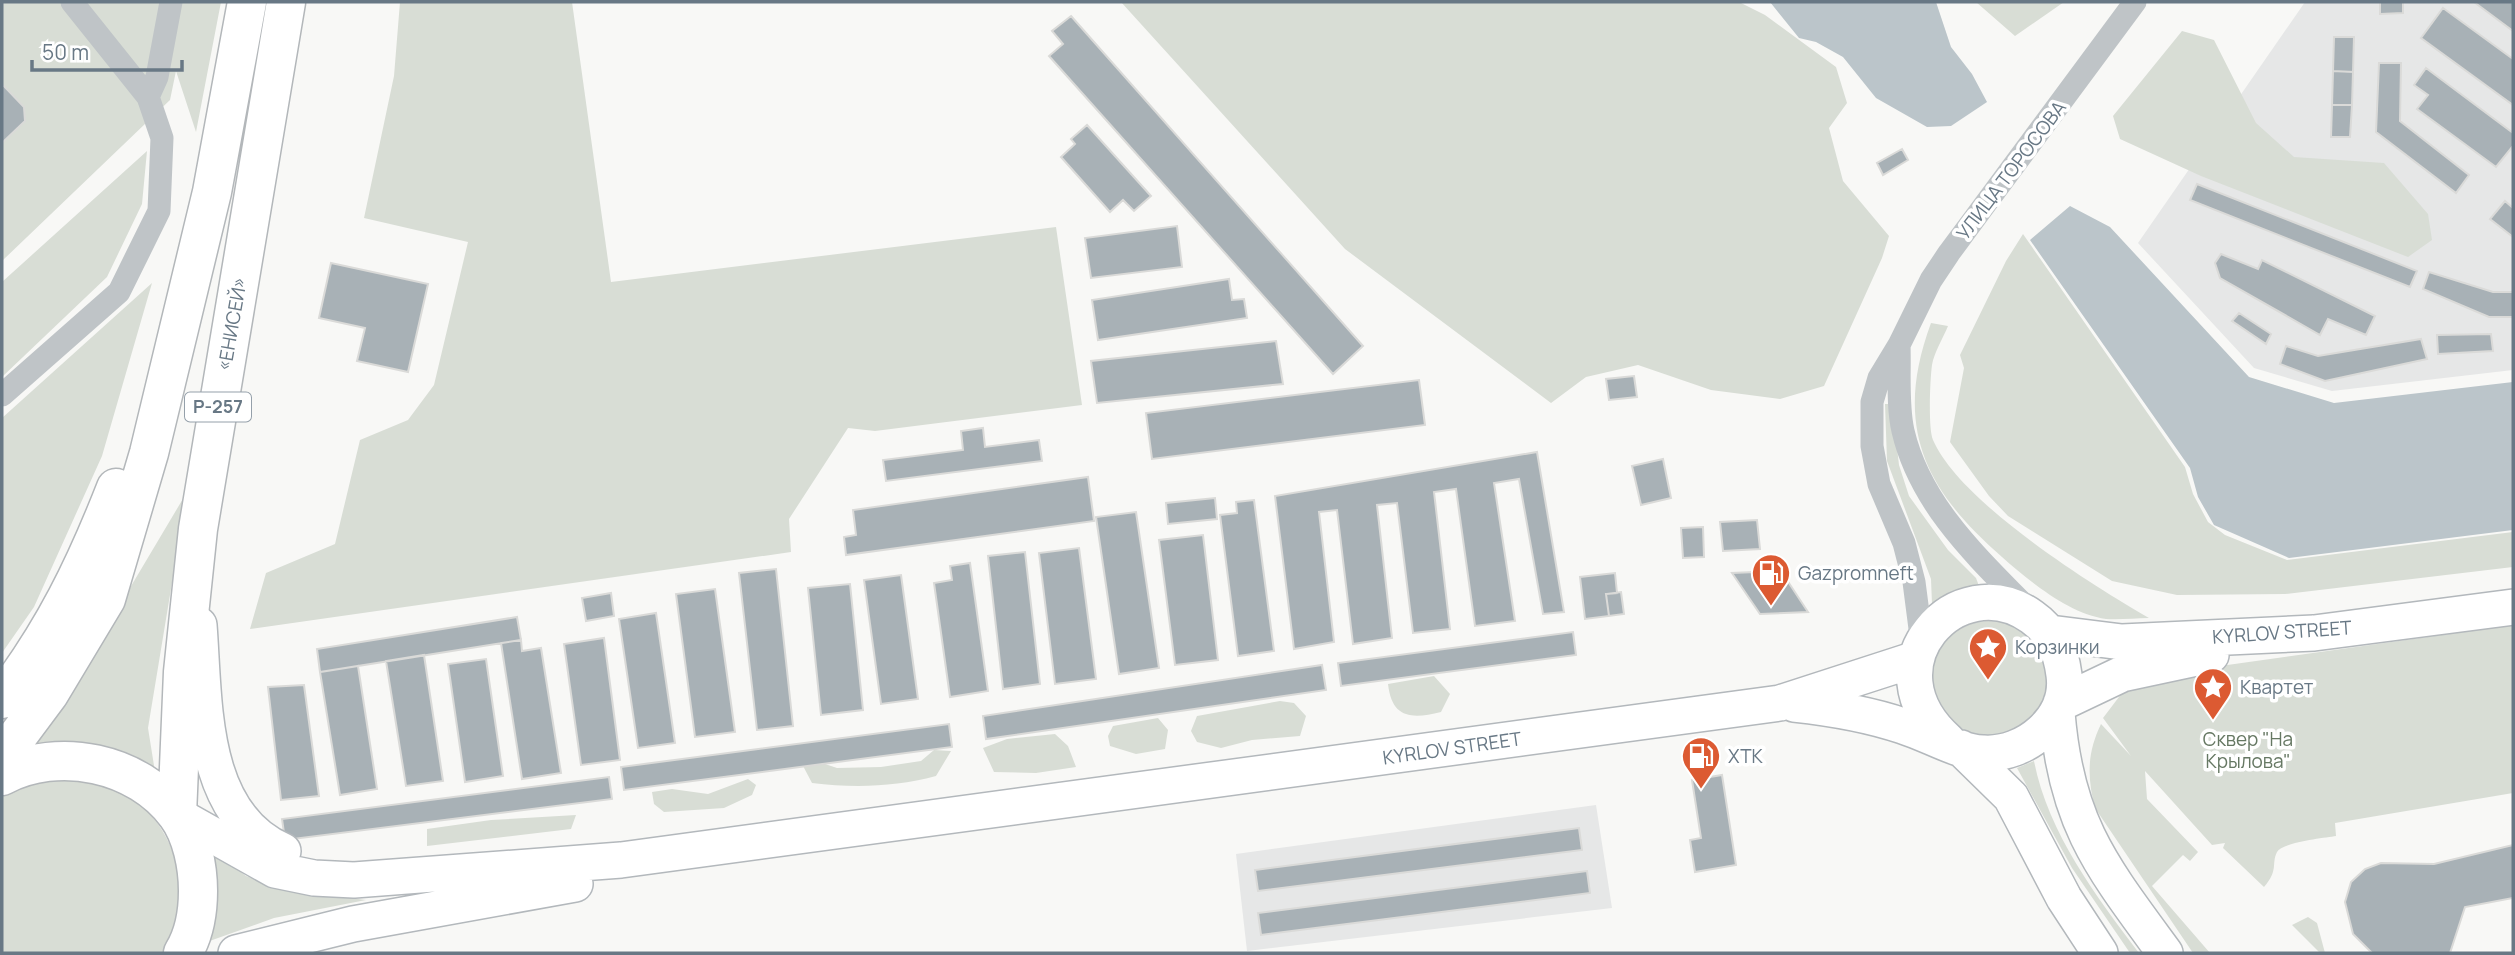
<svg xmlns="http://www.w3.org/2000/svg" width="2515" height="955" viewBox="0 0 2515 955" font-family="Manrope,sans-serif">
  <style>
    .built { fill: #e6e7e7 }
    .green { fill: #d8ddd5 }
    .water { fill: #bbc5ca }
    .building { fill: #a8b1b6; stroke: #dadad8; stroke-width: 2 }
    .lines { fill: none; stroke-linecap: round; stroke-linejoin: round }
    .primary-casing { stroke: #b3b8bc; stroke-width: 38 }
    .highway-casing { stroke: #b3b7ba; stroke-width: 41 }
    .street { stroke: #bfc4c7; stroke-width: 23 }
    .primary { stroke: #fff; stroke-width: 35 }
    .highway { stroke: #fff; stroke-width: 38 }
    .labels { text-anchor: middle; stroke-width: 7; stroke-linejoin: round; paint-order: stroke }
    .shield { fill: #fff; stroke: #95a0aa; stroke-width: 2 }
    .shield-label { font-size: 18px; font-weight: bold; fill: #687885 }
    .street-label { font-size: 19px; fill: #687885; stroke: #fff }
    .poi-label { font-size: 19px; fill: #687885; stroke: #fff; text-anchor: start }
    .park-label { font-size: 19px; fill: #667863; stroke: #fff }
  </style>
  <rect width="100%" height="100%" fill="#f8f8f6"/>
  <path class="built" d="M2305,2H2513V370L2332,391L2254,368L2138,243Z
    M1596,805L1612,908L1247,951L1236,854Z"/>
  <path class="green" d="M2,2H221L196,132L176,71L170,100L2,261Z
    M400,2H572L611,282L1056,227L1082,405L875,431L848,428L789,519L791,552L250,629L266,573L335,544L360,440L408,420L434,385L468,242L364,218L394,76Z
    M1121,2H1739L1765,15L1836,67L1847,103L1829,128L1843,181L1889,236L1882,258L1824,386L1780,399L1711,390L1638,365L1586,377L1551,403L1345,249Z
    M1976,2H2064L2015,36Z
    M2182,31L2214,40L2256,123L2294,157L2384,163L2428,214L2432,240L2408,257L2201,176L2120,139L2113,116Z
    M147,151L142,204L107,277L2,377V282Z
    M2023,234L2185,467L2193,494L2208,522L2225,535L2287,560L2513,532V567L2285,594L2177,595L2112,581L2008,516L1989,496L1950,442L1964,368L1960,355L2006,261Z
    M152,283L102,456L34,607L2,653V418Z
    M1931,323L1948,326C1943,338 1934,353 1932,365C1930,379 1928,429 1933,440C1960,502 2090,584 2149,618C2135,618 2120,620 2106,619C2069,614 2029,581 2002,557C1924,489 1893,426 1931,323Z
    M1885,404H1892L1899,465L1909,496L1948,550L1976,578L1979,586L1951,592L1932,604L1931,579L1887,461Z
    M187,492L148,728L156,778L16,755L71,687Z
    M1931 679a58 58 0 1 1 116 0a58 58 0 1 1-116 0Z
    M2513,625V793L2335,823L2336,836C2324,838 2283,842 2277,852C2271,864 2279,870 2264,887L2223,848L2225,843L2212,845L2145,771L2147,799L2198,852L2190,861L2183,855L2152,886L2210,953H2193L2095,808C2087,777 2087,753 2101,724L2131,756L2103,718L2125,689L2149,676Z
    M1434,676L1450,694L1441,712C1412,719 1392,719 1388,684Z
    M1280,701L1294,703L1306,716L1300,736L1252,740L1221,748L1197,742L1191,731L1197,716Z
    M1158,718L1168,730L1165,749L1136,754L1110,746L1108,736L1113,726Z
    M1055,734L1068,746L1076,767L1036,773L994,772L983,748L1007,739Z
    M934,750L951,751L936,776C895,787 854,788 812,783L802,764L819,762L837,768L881,767L921,761Z
    M2034,761C2048,833 2096,896 2139,953H2130L2072,868L2017,768Z
    M59,777C85,780 109,783 131,798C181,831 195,905 162,953H2V797L22,786Z
    M748,779L756,785L752,795L724,808L664,812L654,804L652,792L672,789L708,794Z
    M576,815L571,829L427,846V829L491,820Z
    M207,846L246,876L286,890L366,900L274,918L204,943Z
    M2308,917L2317,923L2325,953H2320L2292,925Z"/>
  <path class="water" d="M1770,2H1936L1951,47L1972,74L1987,102L1951,126L1927,127L1876,98L1843,57L1816,42L1799,38Z
    M2070,206L2110,227L2249,377L2334,403L2513,382V530L2289,558L2214,525L2198,497L2190,468L2030,240Z"/>
  <path class="building" d="M2380,2H2403V13L2380,14Z
    M2474,2H2513V31Z
    M2443,8L2513,59V105L2421,38Z
    M1071,16L1363,346L1333,374L1049,56L1063,44L1052,31Z
    M2334,37H2354L2353,72L2333,71Z
    M2379,63H2401L2400,121L2469,175L2456,193L2376,132Z
    M2426,68L2513,133V146L2496,167L2417,109L2428,95L2414,85Z
    M2333,71L2353,72L2352,105H2332Z
    M2,84L24,107L25,121L2,143Z
    M2332,105H2352L2350,137H2331Z
    M1087,125L1151,196L1134,211L1123,200L1110,212L1061,157L1075,144L1071,139Z
    M1902,149L1908,160L1883,175L1877,163Z
    M2197,184L2417,271L2410,287L2190,200Z
    M2505,201L2513,208V237L2490,219Z
    M1177,226L1182,267L1091,278L1085,238Z
    M2221,254L2258,269L2262,260L2375,316L2366,335L2328,319L2320,335L2220,278L2215,263Z
    M331,263L428,284L408,372L357,361L365,328L319,318Z
    M2429,272L2493,292H2513V317H2489L2423,289Z
    M1229,279L1232,300L1244,299L1247,318L1098,340L1092,300Z
    M2239,313L2271,334L2266,344L2232,321Z
    M2491,334L2493,351L2438,354L2437,335Z
    M2421,339L2427,359L2325,381L2280,364L2286,346L2318,356Z
    M1276,341L1283,384L1097,403L1091,361Z
    M1634,376L1637,397L1609,400L1606,379Z
    M1419,380L1425,425L1152,459L1146,413Z
    M983,428L985,447L1039,440L1042,461L886,481L883,460L963,450L961,431Z
    M1537,452L1564,612L1543,614L1519,479L1494,483L1515,621L1475,626L1456,489L1434,492L1450,629L1413,633L1397,503L1377,505L1392,638L1353,644L1337,510L1319,512L1334,642L1294,649L1275,496Z
    M1663,459L1671,498L1641,505L1632,466Z
    M1088,477L1094,521L846,555L844,537L856,535L853,510Z
    M1215,498L1217,519L1168,524L1166,503Z
    M1254,500L1274,651L1238,656L1220,515L1237,513L1236,502Z
    M1136,512L1159,668L1119,674L1096,517Z
    M1757,520L1760,549L1723,551L1720,522Z
    M1703,527L1704,557L1683,558L1681,528Z
    M1203,535L1218,660L1175,665L1159,540Z
    M1079,548L1096,679L1055,684L1039,553Z
    M1025,552L1040,684L1003,689L988,556Z
    M970,563L988,691L950,697L934,583L952,580L950,566Z
    M776,569L793,726L757,730L739,573Z
    M1781,571L1808,612L1760,614L1732,573Z
    M1615,573L1617,593L1606,594L1609,616L1585,619L1580,577Z
    M901,575L918,699L881,704L864,580Z
    M850,584L863,710L821,715L808,588Z
    M715,589L735,732L695,737L676,594Z
    M1621,592L1624,614L1609,616L1606,594Z
    M611,593L614,616L586,621L582,598Z
    M656,613L675,743L638,748L619,619Z
    M517,617L521,640L320,672L317,649Z
    M1573,632L1576,655L1341,686L1338,663Z
    M604,638L620,760L581,765L564,644Z
    M521,640L522,651L541,648L561,773L522,779L501,643Z
    M424,655L443,781L406,786L386,661Z
    M486,659L503,776L465,782L448,664Z
    M1322,665L1326,690L986,739L983,716Z
    M358,666L377,789L340,795L320,672Z
    M304,685L319,796L281,800L268,687Z
    M949,724L952,747L624,790L621,767Z
    M1722,775L1736,865L1695,872L1690,840L1701,838L1692,780Z
    M609,777L612,799L285,840L282,819Z
    M1579,828L1582,850L1258,891L1255,870Z
    M2513,845V898L2465,907L2450,953H2372L2353,934L2345,902L2351,882L2365,869L2381,863L2434,864Z
    M1587,871L1590,893L1261,935L1258,913Z"/>
  <g class="lines">
    <g class="primary-casing">
      <path id="primary" d="M199,625C205,702 199,814 283,851
        M2050,633L2122,642L2314,633L2513,607
        M2061,703L2122,674L2211,655
        M1794,704C1831,708 1868,714 1903,726C1929,734 1957,752 1983,753C2025,756 2070,719 2064,675C2061,650 2052,631 2032,617C1958,564 1863,666 1948,741
        M2057,713C2066,824 2102,867 2165,953
        M1961,748L2011,797L2064,898L2100,953
        M177,815L275,870L314,878L354,880L621,860L1780,703L1916,659
        M236,953L353,924L575,884"/>
    </g>
    <g class="highway-casing">
      <path id="highway" d="M2,699C54,631 85,567 116,488
        M2,757L49,694L106,599L149,453L212,192L247,2
        M2,776C58,746 138,762 177,815C192,835 198,867 198,891C198,913 194,935 183,953
        M177,815L183,672L198,529L286,2"/>
    </g>
    <path class="street" d="M148,97L157,77L171,2
      M1899,345C1900,373 1897,405 1903,431C1920,504 1976,556 2027,608
      M2,395L119,292L159,211L162,138L148,97L72,2
      M1922,644L1914,582L1904,543L1879,484L1872,446V402L1879,378L1899,345L1931,280L1949,253L2135,2"/>
    <use href="#primary" class="primary"/>
    <use href="#highway" class="highway"/>
  </g>
  <defs>
    <g id="fuel-pin" transform="scale(2.0125)"><path d="M0 17L-7.5 6A9.5 9.5 0 1 1 7.5 6Z" fill="#dc5a32" stroke="#fff"/><path d="M-5.5-6h7V0h2V4h1.3V-2.5L3-4.5l.8-.8L6-3V5H2.5V1h-1V6h-7ZM-4.2-4.7v3.2H.2V-4.7Z" fill="#fff"/></g>
    <g id="sight-pin" transform="scale(2.0125)"><path d="M0 17L-7.5 6A9.5 9.5 0 1 1 7.5 6Z" fill="#dc5a32" stroke="#fff"/><path d="M0-6L1.8-2.2L6-1.7L2.9 1.2L3.7 5.4L0 3.3L-3.7 5.4L-2.9 1.2L-6-1.7L-1.8-2.2Z" fill="#fff"/></g>
  </defs>
  <g fill-rule="evenodd">
    <use href="#fuel-pin" x="1771" y="573"/>
    <use href="#sight-pin" x="1988" y="647"/>
    <use href="#sight-pin" x="2213" y="687"/>
    <use href="#fuel-pin" x="1701" y="756"/>
  </g>
  <g class="labels">
    <rect class="shield" x="185" y="392.5" width="66" height="29" rx="5"/>
    <g class="shield-label">
      <text x="218" y="413">Р-257</text>
    </g>
    <g class="street-label">
      <text transform="translate(2011 170) rotate(-53)" y="7">УЛИЦА ТОРОСОВА</text>
      <text transform="translate(232 324) rotate(-80)" y="7">«ЕНИСЕЙ»</text>
      <text transform="translate(2282 632) rotate(-4)" y="7">KYRLOV STREET</text>
      <text transform="translate(1452 748) rotate(-8)" y="7">KYRLOV STREET</text>
    </g>
    <g class="poi-label">
      <text x="1798" y="580">Gazpromneft</text>
      <text x="2015" y="654">Корзинки</text>
      <text x="2240" y="694">Квартет</text>
      <text x="1728" y="763">ХТК</text>
    </g>
    <g class="park-label">
      <text x="2248" y="746">Сквер "На<tspan x="2248" dy="22">Крылова"</tspan></text>
    </g>
  </g>
  <rect width="2515" height="955" fill="none" stroke="#687885" stroke-width="7"/>
  <path d="M32 60v10h150v-10" fill="none" stroke="#687885" stroke-width="3.5"/>
  <text x="42" y="60" font-size="21" fill="#687885" stroke="#ffffff" stroke-width="5" paint-order="stroke">50 m</text>
</svg>
